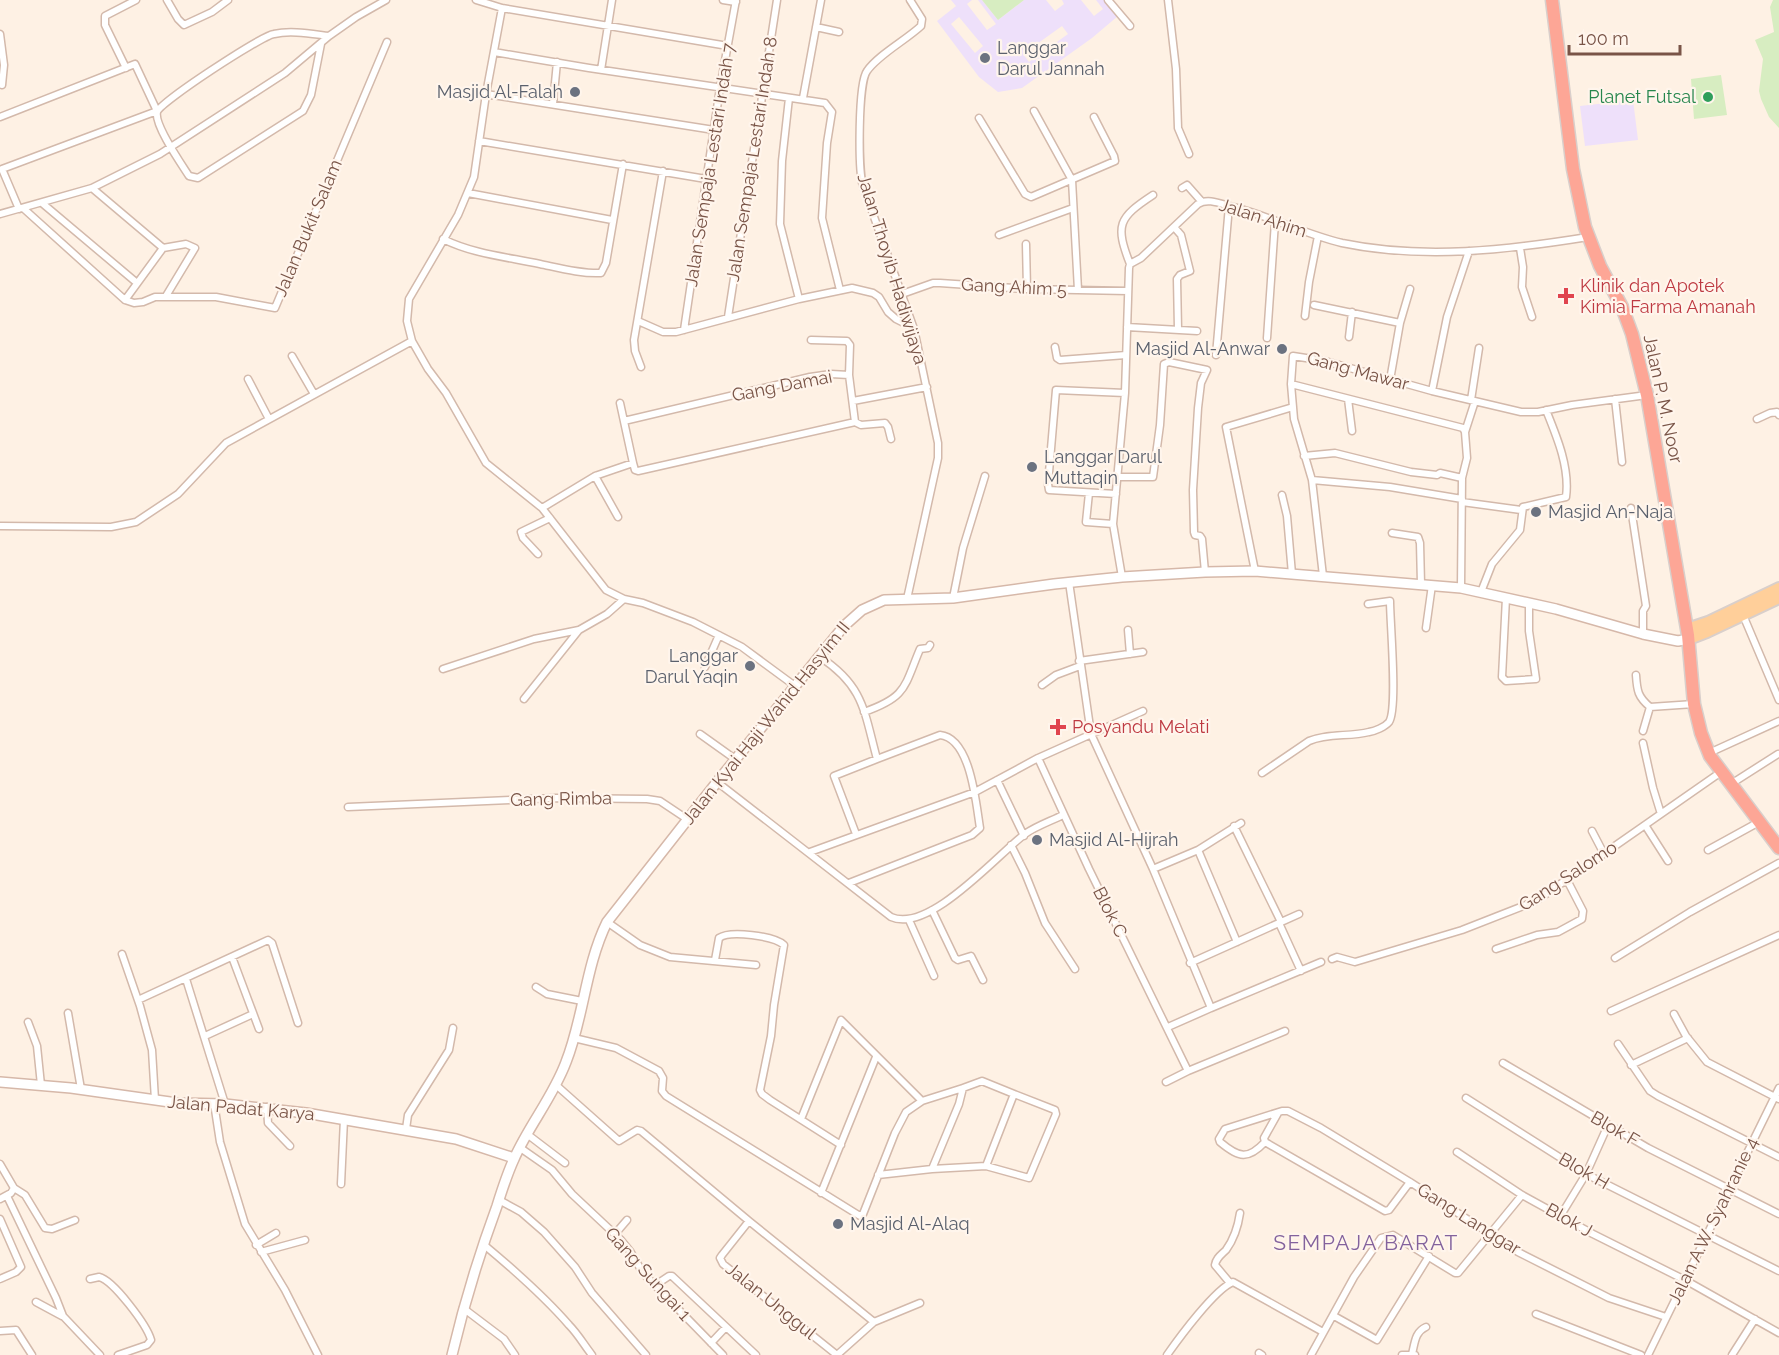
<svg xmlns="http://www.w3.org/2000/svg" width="1779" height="1355" viewBox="0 0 1779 1355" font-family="Raleway,sans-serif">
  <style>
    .education { fill: #eee0fa; fill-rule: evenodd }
    .green { fill: #d7edc1 }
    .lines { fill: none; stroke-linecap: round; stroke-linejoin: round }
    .street-casing { stroke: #d3b9ab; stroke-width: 9 }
    .secondary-casing { stroke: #d6b8a9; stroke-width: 12 }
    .primary-casing { stroke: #d9cfcb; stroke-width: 14 }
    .highway-casing { stroke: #d9cfcb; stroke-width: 15 }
    .street { stroke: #fff; stroke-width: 6 }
    .secondary { stroke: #fff; stroke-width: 9 }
    .primary { stroke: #ffcf9a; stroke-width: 10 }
    .highway { stroke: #fda696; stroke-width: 12 }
    .worship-dot { fill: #6b7280; stroke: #fff5ec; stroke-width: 2 }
    .leisure-dot { fill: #2e9e5b; stroke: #fff5ec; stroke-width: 2 }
    .health-dot { fill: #e0444e; stroke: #fff5ec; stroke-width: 2 }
    .labels { text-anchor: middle; stroke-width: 4.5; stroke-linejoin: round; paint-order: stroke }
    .worship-label { font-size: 18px; fill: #5b616d; stroke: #fff5ec; text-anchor: start }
    .leisure-label { font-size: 18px; fill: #27864d; stroke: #fff5ec; text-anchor: end }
    .street-label { font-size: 18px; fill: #795447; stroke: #fff5ec }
    .health-label { font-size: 18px; fill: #be3a42; stroke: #fff5ec; text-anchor: start }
    .quarter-label { font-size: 21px; letter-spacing: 1.5px; fill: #83629d; stroke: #fff5ec }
  </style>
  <rect width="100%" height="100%" fill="#fef1e4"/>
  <path class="education" d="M951,0H972L967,4L987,30L996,24L978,0H982L998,20L1024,0H1046L1055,11L1064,4L1062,0H1081L1094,16L1103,9L1096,0H1104L1118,16L1092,38L1022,88L998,92L979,77L937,21L956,6ZM959,17L983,46L975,53L951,24ZM1062,26L1068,34L1029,62L1023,54Z
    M1633,100L1638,140L1585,146L1580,106Z"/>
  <path class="green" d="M982,0H1024L998,20Z
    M1773,0H1779V128L1769,117L1761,99L1759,91L1763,59L1755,40L1774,32L1770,7Z
    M1721,75L1727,115L1694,119L1691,79Z"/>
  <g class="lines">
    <g class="street-casing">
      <path id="street" d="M167,0L178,19L184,25L212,12L228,0
        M476,0L502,8L728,46
        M723,0L736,2
        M1108,0L1130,26
        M1168,0L1176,69L1178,128L1189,154
        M502,8L486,94L474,177L458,215L409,299L407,321L412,341L428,369L446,393L486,463L542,508L606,590L624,599L643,603L693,622L742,647L795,686
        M816,27L839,32
        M0,34L4,65L2,85
        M321,44L311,95L303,111L198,178L189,176C182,165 154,125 157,112C160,102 261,36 274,34C291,30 312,34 329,36
        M494,52L589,68L825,103L832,112L827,143L822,218L840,290
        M126,68L105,25V16L136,0
        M601,70L612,0
        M486,94L714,130
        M789,98L782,161L780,224L799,299
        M803,98L821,0
        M553,104L557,62
        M1034,111L1072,180L1078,290
        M0,117L135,64L157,111L2,169L19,209
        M979,118L1025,194L1031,197L1115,161L1114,156L1094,117
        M479,141L706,179
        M92,188L163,248L186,244L195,248L166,296
        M1182,188L1187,185L1202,202
        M468,193L612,220
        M42,203L137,283
        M23,208L125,300L163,248
        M0,214L92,188L160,154L285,73L329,36L356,17L386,0
        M1174,227L1181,235L1190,271L1180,275L1177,279L1178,329
        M999,235L1073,208
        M443,239C473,254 507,257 540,264C559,268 581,274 601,273L606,263L623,164
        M1026,244L1027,289
        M1520,248L1523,267L1522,287L1532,317
        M1130,264C1115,225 1118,218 1153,195
        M902,294L933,283H940L1027,289L1128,291
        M125,300L134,303L143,302L155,297H216L275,308L387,42
        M1314,305L1400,323
        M1305,316L1309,282L1318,236
        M728,317L777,0
        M638,321L663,332H676L799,299L852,288L873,293L879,297L888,312L896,319L914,328
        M1127,327L1197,331
        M684,330L720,88L736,0
        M1349,337L1352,312
        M1267,338L1275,222
        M811,340L847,341L850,345L849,375
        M1055,347L1057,358L1060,360L1126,355
        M1216,355L1229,206
        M292,356L314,394
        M641,367L635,351L634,340L663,171
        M248,379L269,419
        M1390,380L1400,323L1410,289
        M1291,384L1463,428L1465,432
        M1432,391L1447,317L1469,251
        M1348,399L1352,431
        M1615,399L1622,462
        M1471,400L1479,348
        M853,401L927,387
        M620,403L633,463
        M1757,419L1770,413L1777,412L1779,415
        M855,422L861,425L885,423L888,427L891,439
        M1304,456L1335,453L1411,472L1437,475L1440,473L1462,478
        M595,476L618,517
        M1117,477H1153L1160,425L1164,364L1169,362L1207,370L1201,383L1198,408L1193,490L1194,532L1195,535L1200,536L1202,539L1205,572
        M1312,480L1390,487L1462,499
        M1089,493L1086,522L1113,524
        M1116,494L1049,490L1048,484L1056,390L1125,393
        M1282,495L1287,516L1292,574
        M1462,502L1521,510
        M542,508L595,476L633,463L635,470L638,471L855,422L849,375L831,374L810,377L624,421
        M1631,508L1646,606L1643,611V634
        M0,526L111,527L136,522L178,494L226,443L412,341
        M1392,533L1418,537L1420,543L1421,584
        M538,554L523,538L521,532L550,518
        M1255,571L1226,427L1293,407
        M1323,576L1312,480L1294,419L1291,384L1293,356L1325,361L1432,391L1521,412H1538L1572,405L1647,395
        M1122,577L1113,524L1125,393L1129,268L1130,264L1141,258L1198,204C1207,198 1219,203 1229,206C1268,215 1304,234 1342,243C1424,260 1507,250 1588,237
        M1069,582L1091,734L1153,869L1211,1008L1321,962
        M1461,588L1462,478L1467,458L1465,432L1475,401
        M1481,592L1492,564L1520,530L1523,507L1566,497C1570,468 1557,437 1546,410
        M953,598L963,548L985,476
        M1506,598L1502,677L1506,681L1536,679L1529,631V604
        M907,599L938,458V443L914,329L863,186C858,170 858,83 867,71C878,55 906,40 921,26L922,19L910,0
        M1743,615L1779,700
        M1426,628L1432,585
        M1128,630L1130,654
        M820,657C864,686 864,711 877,759L940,735C971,738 976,804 980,828L972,835L849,883
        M1079,661L1143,652
        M705,667L719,635
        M443,669L534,639L579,630L607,614L624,599
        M1636,675C1637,691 1638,697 1650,707L1694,704
        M1042,685L1056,675L1080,666
        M524,699L579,630
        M864,712C907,697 904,687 920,649L928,648L930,645
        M1643,731L1650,707
        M700,734L735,759
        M1643,743L1653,788L1661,814
        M1709,753L1779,721
        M1038,758L1089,869L1188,1071L1285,1031
        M1262,773L1309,741C1328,733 1349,737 1369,732C1375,731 1385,727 1389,722C1398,709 1390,622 1390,601L1368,604
        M997,780L1024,836
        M717,782L891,917C929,934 997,855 1025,834C1036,826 1051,821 1063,815
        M1731,784L1778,754
        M348,807L556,798L647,799L660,801L687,819
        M1645,825L1668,861
        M1234,826L1281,922
        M1592,831L1604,854
        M856,834L834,776L877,759
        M1011,845L1025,873L1045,923L1075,969
        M1198,850L1237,942
        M1708,850L1759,822
        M810,852L975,792L1038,758L1143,711
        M1153,869L1198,850L1241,823
        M932,910L955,958L958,960L971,956L983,980
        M909,920L934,976
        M607,922L640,945L670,957L756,965
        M1279,923L1301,971
        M1496,949L1537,935L1558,932L1582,919L1583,911L1567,880
        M122,954L140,1006L152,1050L155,1100
        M232,957L259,1029
        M1615,958L1690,912L1779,863
        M1332,959L1337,957L1355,962L1462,930L1536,901L1721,772
        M715,960L719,938C730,930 774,936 784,945L774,1005L771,1036L760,1090L762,1094L770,1100L841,1145
        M1190,963L1299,914
        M186,979L225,1104
        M536,987L547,994L582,1001
        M138,1000L268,940L272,943L298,1023
        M1611,1011L1779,935
        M68,1013L81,1089
        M1674,1014L1686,1036L1707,1062L1779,1099
        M28,1022L37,1046L41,1085
        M1168,1027L1211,1008
        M205,1036L253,1014
        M574,1038L616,1048L659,1071L663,1078L662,1091L666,1096L860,1216L863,1214L895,1133L906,1112L922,1101L841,1020L801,1119
        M1618,1044L1650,1091L1658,1096L1779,1157
        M1503,1063L1648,1148L1779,1214
        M1631,1065L1688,1038
        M1166,1082L1188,1071
        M556,1085L619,1141L637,1130L641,1131L749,1221L722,1255L720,1258L723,1264L837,1355L874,1322L749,1221
        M963,1088L982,1081L1014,1094
        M1466,1098L1586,1174L1779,1271
        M214,1103L220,1142L245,1224L285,1290L318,1355
        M267,1107L268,1123L290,1146
        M1278,1113L1264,1138L1265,1142C1248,1160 1239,1158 1220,1142L1219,1139L1225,1129L1282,1111H1288L1321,1128L1410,1182L1518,1252L1609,1298L1666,1317
        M406,1129L408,1115L449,1050L453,1028
        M527,1134L565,1163
        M1265,1142L1385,1211L1389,1210L1410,1182
        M519,1147L552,1170L572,1194L621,1240L630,1251L643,1273L723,1355
        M1457,1152L1522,1195L1593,1234L1685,1280L1779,1333
        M0,1164L14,1188L11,1193L0,1199
        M932,1169L986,1166L1029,1178L1056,1114L1055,1110L1014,1094L986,1166
        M878,1175L932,1169L959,1104L963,1088L922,1101
        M341,1184L344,1119
        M14,1188L25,1195L45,1228L52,1229L75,1220
        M821,1193L876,1057
        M7,1196L56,1298L63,1316L100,1355
        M499,1200L521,1212L544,1232L575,1267L592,1293L646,1355
        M1561,1215L1586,1174L1608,1125
        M0,1219L21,1267L16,1272L0,1279
        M615,1234L627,1220
        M483,1244C513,1269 543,1295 569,1325C578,1334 584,1345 592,1355
        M256,1245L276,1233
        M261,1252L305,1240
        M90,1279L99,1277C113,1280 147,1325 151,1340L147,1345L118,1355
        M1230,1283L1215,1265C1216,1258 1221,1255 1226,1250C1234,1239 1238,1227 1240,1213
        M654,1286L669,1276H672L756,1355
        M36,1302L62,1316
        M463,1308L504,1339L515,1355
        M1536,1314L1641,1355
        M1334,1316L1377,1340L1429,1256
        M874,1322L920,1303
        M0,1331L16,1330L32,1355
        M711,1343L726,1327
        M1259,1353L1262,1355
        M1412,1354C1415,1342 1415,1332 1426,1327
        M1167,1355C1179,1338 1215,1289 1233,1282L1323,1332
        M1311,1355L1354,1277L1381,1238L1393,1235L1455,1273H1458L1522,1195
        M1402,1355H1415
        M1648,1355L1779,1088
        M1732,1355L1755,1319"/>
    </g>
    <g class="secondary-casing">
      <path id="secondary" d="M0,1082L71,1088L177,1103L225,1104L306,1113L456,1139L514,1158
        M452,1355C464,1304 479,1255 497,1206C502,1190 507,1174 514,1159C529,1125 553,1097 566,1062C584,1017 585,967 607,922L717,782L844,626L862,610L884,600L953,598L1054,584L1122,577L1205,572L1255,571L1461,588L1556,609L1643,634L1678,641L1689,639"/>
    </g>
    <g class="primary-casing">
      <path id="primary" d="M1687,629L1708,622L1779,588
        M1689,639L1707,632L1779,598"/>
    </g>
    <g class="highway-casing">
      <path id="highway" d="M1552,0L1573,169L1585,227L1600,266L1622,307L1632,334L1647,395L1688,635L1694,704L1701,733L1710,756L1779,848"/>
    </g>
    <use href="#street" class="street"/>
    <use href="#secondary" class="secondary"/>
    <use href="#primary" class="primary"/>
    <use href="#highway" class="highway"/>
  </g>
  <g class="worship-dot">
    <circle cx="985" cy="58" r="6"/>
    <circle cx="575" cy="92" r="6"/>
    <circle cx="1282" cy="349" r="6"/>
    <circle cx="1032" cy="467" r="6"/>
    <circle cx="1536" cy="512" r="6"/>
    <circle cx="750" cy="666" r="6"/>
    <circle cx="1037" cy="840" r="6"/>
    <circle cx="838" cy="1224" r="6"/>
  </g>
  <circle class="leisure-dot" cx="1708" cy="97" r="6"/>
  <g class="health-dot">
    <path d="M1563 287h6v6h6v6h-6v6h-6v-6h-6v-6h6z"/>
    <path d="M1055 718h6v6h6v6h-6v6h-6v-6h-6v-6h6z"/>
  </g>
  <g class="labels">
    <g class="worship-label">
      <text x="997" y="54">Langgar<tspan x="997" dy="21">Darul Jannah</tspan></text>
      <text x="563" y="98" text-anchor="end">Masjid Al-Falah</text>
      <text x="1270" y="355" text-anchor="end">Masjid Al-Anwar</text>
      <text x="1044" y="463">Langgar Darul<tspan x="1044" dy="21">Muttaqin</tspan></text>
      <text x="1548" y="518">Masjid An-Naja</text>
      <text x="738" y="662" text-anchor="end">Langgar<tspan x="738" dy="21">Darul Yaqin</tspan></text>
      <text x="1049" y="846">Masjid Al-Hijrah</text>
      <text x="850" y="1230">Masjid Al-Alaq</text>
    </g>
    <g class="leisure-label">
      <text x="1696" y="103">Planet Futsal</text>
    </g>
    <g class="street-label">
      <text transform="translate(752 159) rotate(-81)" y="6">Jalan Sempaja Lestari Indah 8</text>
      <text transform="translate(710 165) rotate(-81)" y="6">Jalan Sempaja Lestari Indah 7</text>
      <text transform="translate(1263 218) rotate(18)" y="6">Jalan Ahim</text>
      <text transform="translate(308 228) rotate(-67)" y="6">Jalan Bukit Salam</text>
      <text transform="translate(892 269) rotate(73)" y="6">Jalan Thoyib Hadiwijaya</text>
      <text transform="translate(1014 287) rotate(3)" y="6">Gang Ahim 5</text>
      <text transform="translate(1358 371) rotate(15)" y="6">Gang Mawar</text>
      <text transform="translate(782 386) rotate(-11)" y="6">Gang Damai</text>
      <text transform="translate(1663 399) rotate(78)" y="6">Jalan P. M. Noor</text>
      <text transform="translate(766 723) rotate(-51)" y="6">Jalan Kyai Haji Wahid Hasyim II</text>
      <text transform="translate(561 799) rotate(-1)" y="6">Gang Rimba</text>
      <text transform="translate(1568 876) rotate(-33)" y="6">Gang Salomo</text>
      <text transform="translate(1110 912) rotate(63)" y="6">Blok C</text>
      <text transform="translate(241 1108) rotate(5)" y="6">Jalan Padat Karya</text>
      <text transform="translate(1615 1129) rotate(30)" y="6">Blok F</text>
      <text transform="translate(1584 1171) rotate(30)" y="6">Blok H</text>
      <text transform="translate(1469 1219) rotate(32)" y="6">Gang Langgar</text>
      <text transform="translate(1569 1220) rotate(29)" y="6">Blok J</text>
      <text transform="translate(1713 1221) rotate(-64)" y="6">Jalan A.W. Syahranie 4</text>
      <text transform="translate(648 1274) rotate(48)" y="6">Gang Sungai 1</text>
      <text transform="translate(771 1301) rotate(39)" y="6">Jalan Unggul</text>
    </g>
    <g class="health-label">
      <text x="1580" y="292">Klinik dan Apotek<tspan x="1580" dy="21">Kimia Farma Amanah</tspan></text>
      <text x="1072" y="733">Posyandu Melati</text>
    </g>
    <g class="quarter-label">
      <text x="1366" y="1250">SEMPAJA BARAT</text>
    </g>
  </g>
  <path d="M1569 45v9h111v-9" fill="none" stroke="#795447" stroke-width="3"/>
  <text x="1578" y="45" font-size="18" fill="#795447" stroke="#fff5ec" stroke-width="4.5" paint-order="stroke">100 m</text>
</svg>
